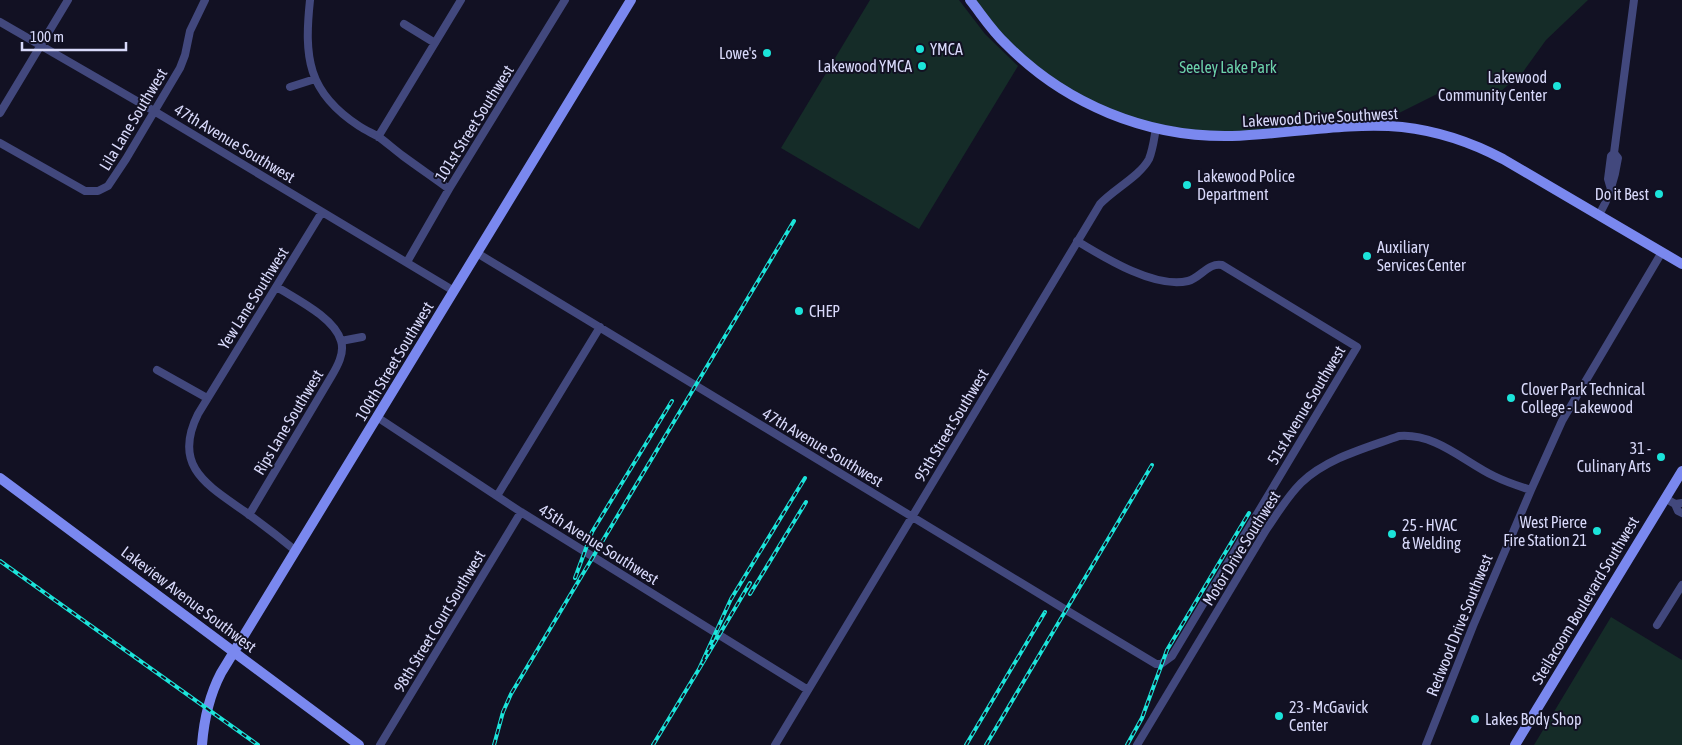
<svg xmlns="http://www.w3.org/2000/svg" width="1682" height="745" viewBox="0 0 1682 745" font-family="'Asap Condensed',sans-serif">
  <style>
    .green { fill: #152c28 }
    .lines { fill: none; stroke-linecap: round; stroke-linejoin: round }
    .street { stroke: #42487d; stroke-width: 8 }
    .secondary { stroke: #7a88ef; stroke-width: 10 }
    .rail-casing { stroke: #1be4da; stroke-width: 4 }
    .rail { stroke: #121123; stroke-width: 2; stroke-dasharray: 5.5; stroke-linecap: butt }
    .poi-dot { fill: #1be4da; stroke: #121123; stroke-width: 2 }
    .labels { text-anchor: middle; stroke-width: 4; stroke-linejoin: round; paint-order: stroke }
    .poi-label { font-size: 16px; fill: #d8d9fa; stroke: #121123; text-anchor: start }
    .park-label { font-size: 16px; fill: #6cd2aa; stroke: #121123 }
    .street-label { font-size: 16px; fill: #d8d9fa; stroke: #121123 }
  </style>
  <rect width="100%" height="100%" fill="#121123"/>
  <path class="green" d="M870,0H959L985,34L1018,66L919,229L781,148Z
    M970,0H1588L1546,40L1523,72L1500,92L1481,97L1468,98L1447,89L1371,127L1232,136L1124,119L1045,78Z
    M1611,617L1682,660V745H1534Z"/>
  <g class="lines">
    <path class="street" d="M310,0C304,57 307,92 359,126C365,130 372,133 379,137C387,143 395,150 403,156C418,167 434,178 449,189
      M0,22L154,111L454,291
      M404,24L435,43
      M290,87L315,79
      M0,113L68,0
      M378,137L461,0
      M0,143L85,191H98L108,186L126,159L180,68L185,55L190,31L205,0
      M1610,186L1608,179L1611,156L1614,153L1634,0
      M1599,215C1609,198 1615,178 1618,158L1614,153
      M477,253L1066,610L1156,664H1161L1172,656L1357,347L1222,265C1209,262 1200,278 1188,281C1155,289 1105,258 1077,241
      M407,262L449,189L565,0
      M341,341L362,337
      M157,370L207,398
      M377,417L521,512L808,690
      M497,496L600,327
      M1665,498L1675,504L1682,503
      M1675,504L1678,511L1682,513
      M249,515L331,377C337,367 345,353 341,341C335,318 296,299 277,287
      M296,551C279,537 262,524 244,511C207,485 172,466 198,414L322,212
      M1657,625L1682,585
      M380,745L521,512
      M775,745L1100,204C1114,189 1140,176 1149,159C1153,149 1154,139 1156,128
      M1137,745L1266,530C1277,514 1287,497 1301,483C1327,458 1366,448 1399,436C1436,433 1463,461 1494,476C1506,482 1518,486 1531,490
      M1426,745L1473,626L1531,490L1562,421L1662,252"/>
    <path class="secondary" d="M970,0C982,15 992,31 1006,44C1065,104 1147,138 1232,136C1287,134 1348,122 1402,127C1438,131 1471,142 1503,159L1682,264
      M0,478L359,745
      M202,745C204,719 209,696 221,673L631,0
      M1515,745L1682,471"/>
    <g class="rail-casing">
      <path id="rail" d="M0,561L258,745
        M575,578L592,532L672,401
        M750,583L699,669L731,599L805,478
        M750,594L806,502
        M494,745L503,712L511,694L794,221
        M653,745L702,664
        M966,745L1045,612
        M986,745L1152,465
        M1127,745L1142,718L1167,650L1249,513"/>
    </g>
    <use href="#rail" class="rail"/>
  </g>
  <g class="poi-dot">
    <circle cx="920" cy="49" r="5"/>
    <circle cx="767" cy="53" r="5"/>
    <circle cx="922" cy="66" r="5"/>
    <circle cx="1557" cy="86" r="5"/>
    <circle cx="1187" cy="185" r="5"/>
    <circle cx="1659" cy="194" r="5"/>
    <circle cx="1367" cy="256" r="5"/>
    <circle cx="799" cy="311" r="5"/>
    <circle cx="1511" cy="398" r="5"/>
    <circle cx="1661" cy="457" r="5"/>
    <circle cx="1597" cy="531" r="5"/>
    <circle cx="1392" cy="534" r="5"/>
    <circle cx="1279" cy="716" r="5"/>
    <circle cx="1475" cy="719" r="5"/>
  </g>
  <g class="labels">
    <g class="poi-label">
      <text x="930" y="55">YMCA</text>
      <text x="757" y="59" text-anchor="end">Lowe's</text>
      <text x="912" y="72" text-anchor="end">Lakewood YMCA</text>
      <text x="1547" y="83" text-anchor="end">Lakewood<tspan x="1547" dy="18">Community Center</tspan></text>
      <text x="1197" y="182">Lakewood Police<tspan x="1197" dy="18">Department</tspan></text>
      <text x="1649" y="200" text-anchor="end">Do it Best</text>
      <text x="1377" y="253">Auxiliary<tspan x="1377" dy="18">Services Center</tspan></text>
      <text x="809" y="317">CHEP</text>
      <text x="1521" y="395">Clover Park Technical<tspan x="1521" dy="18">College - Lakewood</tspan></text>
      <text x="1651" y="454" text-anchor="end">31 -<tspan x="1651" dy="18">Culinary Arts</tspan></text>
      <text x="1587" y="528" text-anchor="end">West Pierce<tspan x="1587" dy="18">Fire Station 21</tspan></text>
      <text x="1402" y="531">25 - HVAC<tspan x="1402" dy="18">&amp; Welding</tspan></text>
      <text x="1289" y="713">23 - McGavick<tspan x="1289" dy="18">Center</tspan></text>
      <text x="1485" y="725">Lakes Body Shop</text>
    </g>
    <g class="park-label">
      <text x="1228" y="73">Seeley Lake Park</text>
    </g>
    <g class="street-label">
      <text transform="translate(1320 117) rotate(-3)" y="6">Lakewood Drive Southwest</text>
      <text transform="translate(133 119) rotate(-59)" y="6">Lila Lane Southwest</text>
      <text transform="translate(474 123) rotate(-58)" y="6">101st Street Southwest</text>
      <text transform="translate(235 143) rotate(31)" y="6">47th Avenue Southwest</text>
      <text transform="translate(253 298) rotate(-58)" y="6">Yew Lane Southwest</text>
      <text transform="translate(394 361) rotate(-59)" y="6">100th Street Southwest</text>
      <text transform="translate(1306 405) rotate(-59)" y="6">51st Avenue Southwest</text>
      <text transform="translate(288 422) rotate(-59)" y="6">Rips Lane Southwest</text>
      <text transform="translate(951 425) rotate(-59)" y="6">95th Street Southwest</text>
      <text transform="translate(823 447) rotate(31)" y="6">47th Avenue Southwest</text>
      <text transform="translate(599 544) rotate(32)" y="6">45th Avenue Southwest</text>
      <text transform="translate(1241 548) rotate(-58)" y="6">Motor Drive Southwest</text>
      <text transform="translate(189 599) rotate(37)" y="6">Lakeview Avenue Southwest</text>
      <text transform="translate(1585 600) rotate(-59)" y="6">Steilacoom Boulevard Southwest</text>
      <text transform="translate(439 621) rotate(-59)" y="6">98th Street Court Southwest</text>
      <text transform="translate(1459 625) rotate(-68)" y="6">Redwood Drive Southwest</text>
    </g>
  </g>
  <path d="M22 42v8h104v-8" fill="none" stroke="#d8d9fa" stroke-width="2.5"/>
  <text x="30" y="42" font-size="15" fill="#d8d9fa" stroke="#121123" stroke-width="4" paint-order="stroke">100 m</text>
</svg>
